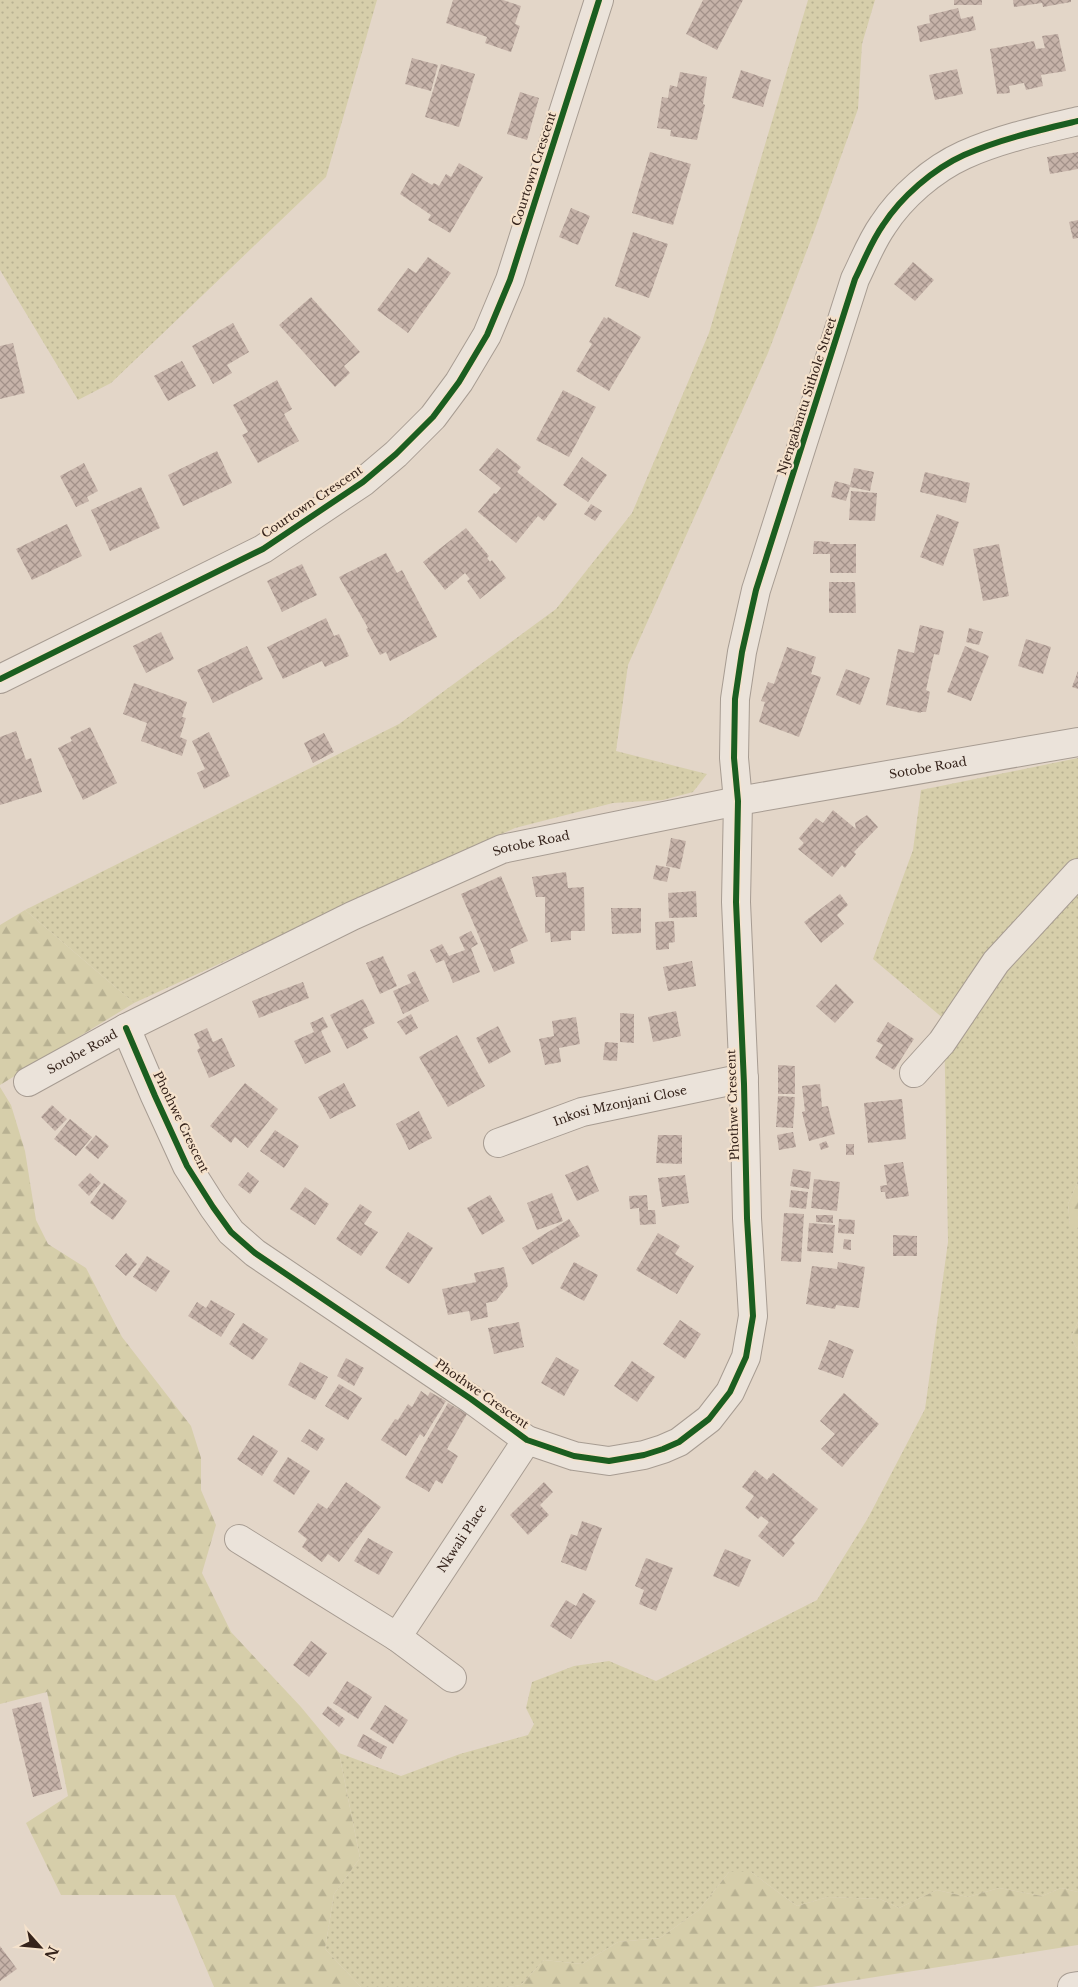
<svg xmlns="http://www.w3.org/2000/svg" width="1078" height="1987" viewBox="0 0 1078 1987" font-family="'Libre Baskerville',serif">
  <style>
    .grass { fill: url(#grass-dots) }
    .forest { fill: url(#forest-firs) }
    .building { fill: url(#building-cross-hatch) }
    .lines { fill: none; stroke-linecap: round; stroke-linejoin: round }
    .minor-casing { stroke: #a79c92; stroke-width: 30 }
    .minor { stroke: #ebe3da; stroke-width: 28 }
    .cycleway-casing { stroke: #f5e2cc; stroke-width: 9 }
    .cycleway { stroke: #1b5e20; stroke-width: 6 }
    .labels { text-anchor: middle; stroke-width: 4.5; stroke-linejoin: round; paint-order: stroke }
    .street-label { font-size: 12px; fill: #35231b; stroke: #f5e2cc }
  </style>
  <defs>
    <pattern id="grass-dots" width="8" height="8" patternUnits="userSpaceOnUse" patternTransform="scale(1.25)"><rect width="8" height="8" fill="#d6ceaa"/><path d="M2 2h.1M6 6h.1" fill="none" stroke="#b8b192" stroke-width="1.8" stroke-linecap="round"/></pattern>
    <pattern id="forest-firs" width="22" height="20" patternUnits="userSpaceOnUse" patternTransform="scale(1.25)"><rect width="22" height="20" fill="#d6ceaa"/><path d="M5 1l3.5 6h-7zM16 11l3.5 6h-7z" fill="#b8b192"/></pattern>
    <pattern id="building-cross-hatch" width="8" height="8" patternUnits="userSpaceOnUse" patternTransform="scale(1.25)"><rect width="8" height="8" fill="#c6b3a9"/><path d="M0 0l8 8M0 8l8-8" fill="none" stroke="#a29189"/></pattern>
  </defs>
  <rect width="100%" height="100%" fill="#e3d6c8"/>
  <path class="grass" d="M0,0H377L326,177L111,383L78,400L0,270Z
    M808,0H875L862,44L858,109L815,229L768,353L628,665L616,751L707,774L693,792L663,800L613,803L515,828L134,1003L25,910L399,724L556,609L632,513L709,333Z
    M1078,758V1181L1068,1204L1070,1225L1078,1229V1322L1071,1337L1078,1351V1892L1061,1888L1042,1896L999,1888L968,1897L937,1890L899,1908L880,1899L828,1897L797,1906L751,1872H729L699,1910L660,1938L618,1942L582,1964L544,1960L521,1985L508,1987H361L325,1949L334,1894L360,1858L339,1753L401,1776L460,1754L528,1735L534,1724L526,1708L532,1682L574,1666L609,1661L656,1681L817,1600L868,1518L925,1409L948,1242L944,1019L873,959L913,850L921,790Z"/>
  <path class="forest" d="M25,910L134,1003L0,1085V925Z
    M0,1087L11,1105L25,1151L36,1220L48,1244L86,1268L122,1337L191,1426L201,1458V1490L216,1525L202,1573L231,1632L301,1707L339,1753L360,1858L334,1894L325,1949L361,1987H214L175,1895H61L26,1823L68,1796L47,1692L0,1704Z
    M1078,1181V1229L1070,1226L1068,1204Z
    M1078,1322V1351L1071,1337Z
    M729,1872H751L797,1906L828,1897L880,1899L899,1908L937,1890L968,1897L999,1888L1042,1896L1061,1888L1078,1892V1945L812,1987H508L521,1985L544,1960L582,1964L618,1942L660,1938L699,1910Z"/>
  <path class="building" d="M453,0H503L521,6L515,24L520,26L511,52L485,43L487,37L446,23Z
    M703,0H743L717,50L686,34Z
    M954,0H982V5H954Z
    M1013,0H1071V2L1043,7L1042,3L1014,7Z
    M958,8L961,19L973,16L976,30L920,42L917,26L930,23L929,15Z
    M1058,34L1066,71L1041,75L1043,86L1026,90L1024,83L1009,86L1010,93L997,94L990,49L1034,41L1036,49L1045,48L1042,36Z
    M412,58L438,65L431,91L405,84Z
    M441,64L475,74L459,127L425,117Z
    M957,69L963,94L935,100L929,75Z
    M741,70L771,80L763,107L732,98Z
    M680,72L707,77L703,104L705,105L697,140L670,136L671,130L657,128L662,97L668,98L670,85L677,87Z
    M520,92L539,98L527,140L507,134Z
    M650,152L691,164L673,225L632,213Z
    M1078,152V169L1050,174L1047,157Z
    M459,163L483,177L450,233L428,220L431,215L400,194L412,173L432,185L434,183L439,186L446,174L451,177Z
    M571,208L590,216L578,245L559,237Z
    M1078,220V238L1073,239L1069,222Z
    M633,232L668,244L649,298L615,286Z
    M428,257L451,273L408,333L377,310L408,268L416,273Z
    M913,262L934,280L915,301L894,284Z
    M311,297L360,352L344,366L350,373L335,387L279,325Z
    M604,317L607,319L608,317L641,337L609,391L576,371L592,344L589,342Z
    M233,323L249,352L227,365L232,373L213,384L192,346Z
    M13,343L25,393L0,399V346Z
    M182,361L196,386L168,401L154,376Z
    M277,380L292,409L284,414L299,441L258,463L242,435L248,432L233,405Z
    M563,390L596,407L569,457L536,440Z
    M497,448L521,467L517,472L557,504L544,521L538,516L516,543L478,512L494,493L496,494L501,488L479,470Z
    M217,451L232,483L183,506L168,475Z
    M582,457L607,475L588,502L563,485Z
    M84,463L98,491L87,497L89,501L76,507L60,476Z
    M854,468L874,472L870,491L850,487L846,501L831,497L835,481L850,485Z
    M925,472L970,483L966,503L920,492Z
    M141,487L160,528L110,551L91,510Z
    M851,491L877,493L875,521L849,520Z
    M591,504L602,511L595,521L584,514Z
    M937,514L959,522L943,566L920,557Z
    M67,524L82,556L32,580L16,549Z
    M466,528L489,556L487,558L490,562L492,560L506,578L480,599L467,581L470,579L465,573L445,590L423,562Z
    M814,541L830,542V544H856V573H830V554H813Z
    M999,544L1009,596L983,601L973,549Z
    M386,553L397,573L402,570L437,637L390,661L386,652L380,655L366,629L368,628L339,577Z
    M302,564L317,595L282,612L267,581Z
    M829,582H855L856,613H829Z
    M326,618L334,636L339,634L349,656L325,667L322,661L283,679L267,647Z
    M920,625L944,631L939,655L934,654L926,690L930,692L926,712H921V713L886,705L898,649L914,653Z
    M969,628L983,632L979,645L966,642Z
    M161,632L174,659L146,673L133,646Z
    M1026,639L1051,647L1043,674L1018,666Z
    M247,646L263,679L213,703L197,670Z
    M965,646L989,656L971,701L947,692Z
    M787,647L816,657L811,674L821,677L799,737L759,722L765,702L761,701L768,682L774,684Z
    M846,669L870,678L860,705L836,695Z
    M1078,671V689L1072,687Z
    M134,683L187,702L182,717L186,718L180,737L187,740L182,756L141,741L147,723L123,714Z
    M90,727L117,783L83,800L58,748L72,741L70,737Z
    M16,731L26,760L31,758L42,792L0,805V737Z
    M209,732L230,776L204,789L197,773L205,769L192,741Z
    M324,733L334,752L313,763L304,743Z
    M833,810L856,829L855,823L867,815L878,827L854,852L856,854L845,868L842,865L832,877L798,849L804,843L799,838L816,818L823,823Z
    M671,838L686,841L680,869L666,866Z
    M656,865L670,868L667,882L653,879Z
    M566,872L568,888L584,887L585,931H571V940L551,942L550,932L545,933V897H536L532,877Z
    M501,876L528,941L510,949L515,963L494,972L461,894Z
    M696,891L697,917L669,918L668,893Z
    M840,894L848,905L837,915L844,924L821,943L804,922Z
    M611,908H641V933L612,934Z
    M674,921L675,942L669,943V949L656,950L655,922Z
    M471,931L478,944L471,948L480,972L453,983L444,960L436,963L430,950L442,944L449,956L465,950L459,937Z
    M383,956L397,986L380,994L366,963Z
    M692,961L696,986L668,991L663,967Z
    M415,971L429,1001L403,1014L393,991L411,983L407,975Z
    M303,982L309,998L259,1018L252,1001Z
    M836,984L854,1002L835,1023L816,1006Z
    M363,999L375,1023L363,1029L368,1038L347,1049L330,1015Z
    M676,1011L681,1036L653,1042L648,1017Z
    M620,1013L634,1014V1043L620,1042Z
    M411,1014L418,1028L406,1035L397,1022Z
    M323,1017L328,1027L321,1031L331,1052L305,1064L294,1041L314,1032L310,1023Z
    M576,1017L580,1044L559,1048L561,1062L545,1065L539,1039L554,1036L552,1021Z
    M888,1022L914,1039L894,1070L875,1058L883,1045L876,1041Z
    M498,1026L511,1052L489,1064L476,1038Z
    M207,1028L213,1042L222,1038L235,1066L209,1078L197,1050L200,1048L194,1034Z
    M457,1035L485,1086L448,1107L419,1057Z
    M605,1042L618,1043L617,1061L603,1060Z
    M778,1065L795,1066V1094H778Z
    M245,1083L278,1109L248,1148L235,1137L231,1143L210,1126Z
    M344,1083L356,1106L330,1119L318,1097Z
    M820,1084L822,1107L828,1106L835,1134L809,1141L802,1112L805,1111L802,1086Z
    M778,1096L795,1097L793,1128L776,1127Z
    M902,1099L906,1139L868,1143L864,1103Z
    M52,1105L67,1119L55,1131L41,1117Z
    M419,1111L432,1138L409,1150L396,1124Z
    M70,1119L92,1137L76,1156L54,1139Z
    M275,1130L299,1146L284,1168L260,1151Z
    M793,1132L796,1147L779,1150L777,1135Z
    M96,1135L109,1146L98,1159L85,1148Z
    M658,1135H682V1164L656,1163Z
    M826,1141L829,1147L821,1150L819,1144Z
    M846,1144H854V1155H846Z
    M903,1162L909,1196L886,1199L885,1192H881L880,1186L887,1185L884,1165Z
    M588,1165L599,1191L577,1201L565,1175Z
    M793,1169L811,1172L809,1189L790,1186Z
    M248,1172L259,1181L250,1194L238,1185Z
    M90,1173L101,1183L89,1196L78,1185Z
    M685,1175L689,1203L662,1207L658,1178Z
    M814,1179L840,1182L837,1211L811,1208Z
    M104,1183L127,1201L113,1220L90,1203Z
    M305,1187L329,1204L315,1225L290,1209Z
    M791,1190L808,1192L806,1209L789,1207Z
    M552,1193L563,1221L537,1230L527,1203Z
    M490,1195L505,1221L482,1235L467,1208Z
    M647,1195L648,1210H655L656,1224L640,1225L639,1208L630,1209L629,1196Z
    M360,1204L372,1212L364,1224L378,1232L361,1256L336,1239Z
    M784,1213L804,1214L801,1262L781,1261Z
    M816,1215H833V1223L816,1222Z
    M569,1219L580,1236L532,1265L522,1248Z
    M839,1219L855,1220L854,1234L838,1233Z
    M809,1223L835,1225L833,1253L807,1251Z
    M408,1232L433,1248L409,1284L385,1268Z
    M658,1233L680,1246L675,1254L694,1266L677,1294L636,1270Z
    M893,1235L917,1236V1256H893Z
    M844,1239L851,1240V1250L843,1249Z
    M126,1253L137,1264L126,1276L115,1266Z
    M147,1256L170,1271L156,1292L133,1277Z
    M574,1262L598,1275L584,1301L560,1288Z
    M838,1262L865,1267L859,1308L836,1305L835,1309L806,1304L812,1266L837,1269Z
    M504,1267L508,1286L496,1301L486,1303L488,1317L471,1321L469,1311L448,1315L442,1289L476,1282L474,1273Z
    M211,1300L235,1314L221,1337L188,1316L197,1302L206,1308Z
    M680,1320L701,1334L685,1359L663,1344Z
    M519,1322L524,1347L494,1354L488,1328Z
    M243,1323L268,1339L253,1360L229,1344Z
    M829,1340L854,1350L843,1378L818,1369Z
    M556,1357L579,1370L564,1396L541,1383Z
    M346,1358L364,1368L354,1386L337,1376Z
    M632,1361L655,1377L637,1402L614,1386Z
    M300,1362L328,1377L315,1400L288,1385Z
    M339,1384L362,1398L348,1420L325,1406Z
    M421,1391L428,1396L430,1392L446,1401L424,1437L420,1434L406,1456L381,1440L395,1419L398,1420L408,1404L412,1407Z
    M844,1393L879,1424L842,1467L821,1449L835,1434L820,1421Z
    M448,1403L467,1414L447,1449L458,1456L442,1484L436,1480L429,1492L405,1478Z
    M309,1429L325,1439L317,1451L301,1441Z
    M253,1435L278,1451L262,1476L237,1459Z
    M288,1457L310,1471L294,1495L273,1481Z
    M755,1470L767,1480L773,1473L818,1509L792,1540L795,1543L783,1557L758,1536L769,1522L761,1516L758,1519L745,1508L754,1496L742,1487Z
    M346,1482L381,1507L339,1562L328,1554L322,1562L302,1547L307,1539L298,1532L318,1503L327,1509Z
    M544,1482L553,1492L540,1505L549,1515L528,1535L510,1515Z
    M582,1521L602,1528L586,1571L561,1562L571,1534L577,1536Z
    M368,1538L393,1552L379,1575L354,1561Z
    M725,1549L751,1560L739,1587L713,1576Z
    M646,1558L673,1568L656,1611L639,1604L644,1590L635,1586Z
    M583,1593L596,1601L571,1639L550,1626L566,1600L576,1606Z
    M311,1641L327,1653L309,1677L293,1665Z
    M347,1681L372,1697L358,1719L333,1703Z
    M41,1702L62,1789L33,1797L12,1709Z
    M385,1705L408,1720L393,1744L370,1729Z
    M328,1706L345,1719L339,1727L322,1714Z
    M363,1734L387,1747L381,1759L357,1746Z
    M0,1946L17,1969L0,1981Z"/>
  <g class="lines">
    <g class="minor-casing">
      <g id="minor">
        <path d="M0,679L263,549L363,482L396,454L433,417L459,382L487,335L510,280L599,0"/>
        <path d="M126,1028L155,1096L187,1166L213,1207L231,1232L255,1253L471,1399L527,1440L574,1456L609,1461L644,1455L663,1449L679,1442L709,1419L730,1392L746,1357L753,1316L747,1218L744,1084L736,902L738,801L734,758L735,699L742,652L756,590L855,279C864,261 871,242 883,225C901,197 933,169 964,155C1000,139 1040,130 1078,121"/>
        <path d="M914,1073L942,1042L996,962L1078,873"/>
        <path id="s1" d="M28,1082L126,1028L352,916L502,849L738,801L1078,742"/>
        <path id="s2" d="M498,1143L582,1112L744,1078"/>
        <path d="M239,1539L397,1637L452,1678"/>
        <path id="s3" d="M397,1637L527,1440"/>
        <path d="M1072,1987L1078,1986"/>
      </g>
    </g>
    <use href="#minor" class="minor"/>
    <g class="cycleway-casing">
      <path id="cycleway" d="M0,679L263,549L363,482L396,454L433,417L459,382L487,335L510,280L599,0
        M126,1028L155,1096L187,1166L213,1207L231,1232L255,1253L471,1399L527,1440L574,1456L609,1461L644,1455L663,1449L679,1442L709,1419L730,1392L746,1357L753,1316L747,1218L744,1084L736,902L738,801L734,758L735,699L742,652L756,590L855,279C864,261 871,242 883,225C901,197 933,169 964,155C1000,139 1040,130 1078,121"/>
    </g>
    <use href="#cycleway" class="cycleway"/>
  </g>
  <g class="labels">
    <g class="street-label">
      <text transform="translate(534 169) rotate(-72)" y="4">Courtown Crescent</text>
      <text transform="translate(807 396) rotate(-72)" y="4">Njengabantu Sithole Street</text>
      <text transform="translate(312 502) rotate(-34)" y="4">Courtown Crescent</text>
      <text dy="4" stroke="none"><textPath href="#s1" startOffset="962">Sotobe Road</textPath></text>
      <text dy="4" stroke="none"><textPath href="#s1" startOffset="558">Sotobe Road</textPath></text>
      <text dy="4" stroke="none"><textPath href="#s1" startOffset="62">Sotobe Road</textPath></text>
      <text transform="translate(733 1105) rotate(-92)" y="4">Phothwe Crescent</text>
      <text dy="4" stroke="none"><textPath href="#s2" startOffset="128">Inkosi Mzonjani Close</textPath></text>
      <text transform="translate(181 1122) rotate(64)" y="4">Phothwe Crescent</text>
      <text transform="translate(482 1394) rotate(35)" y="4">Phothwe Crescent</text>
      <text dy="4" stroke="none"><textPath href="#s3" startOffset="118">Nkwali Place</textPath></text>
    </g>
  </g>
  <g transform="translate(40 1947) rotate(117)" stroke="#f5e2cc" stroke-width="4" paint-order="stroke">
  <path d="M0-4L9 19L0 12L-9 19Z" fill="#35231b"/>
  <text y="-8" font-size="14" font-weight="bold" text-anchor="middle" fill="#35231b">N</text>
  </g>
</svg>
